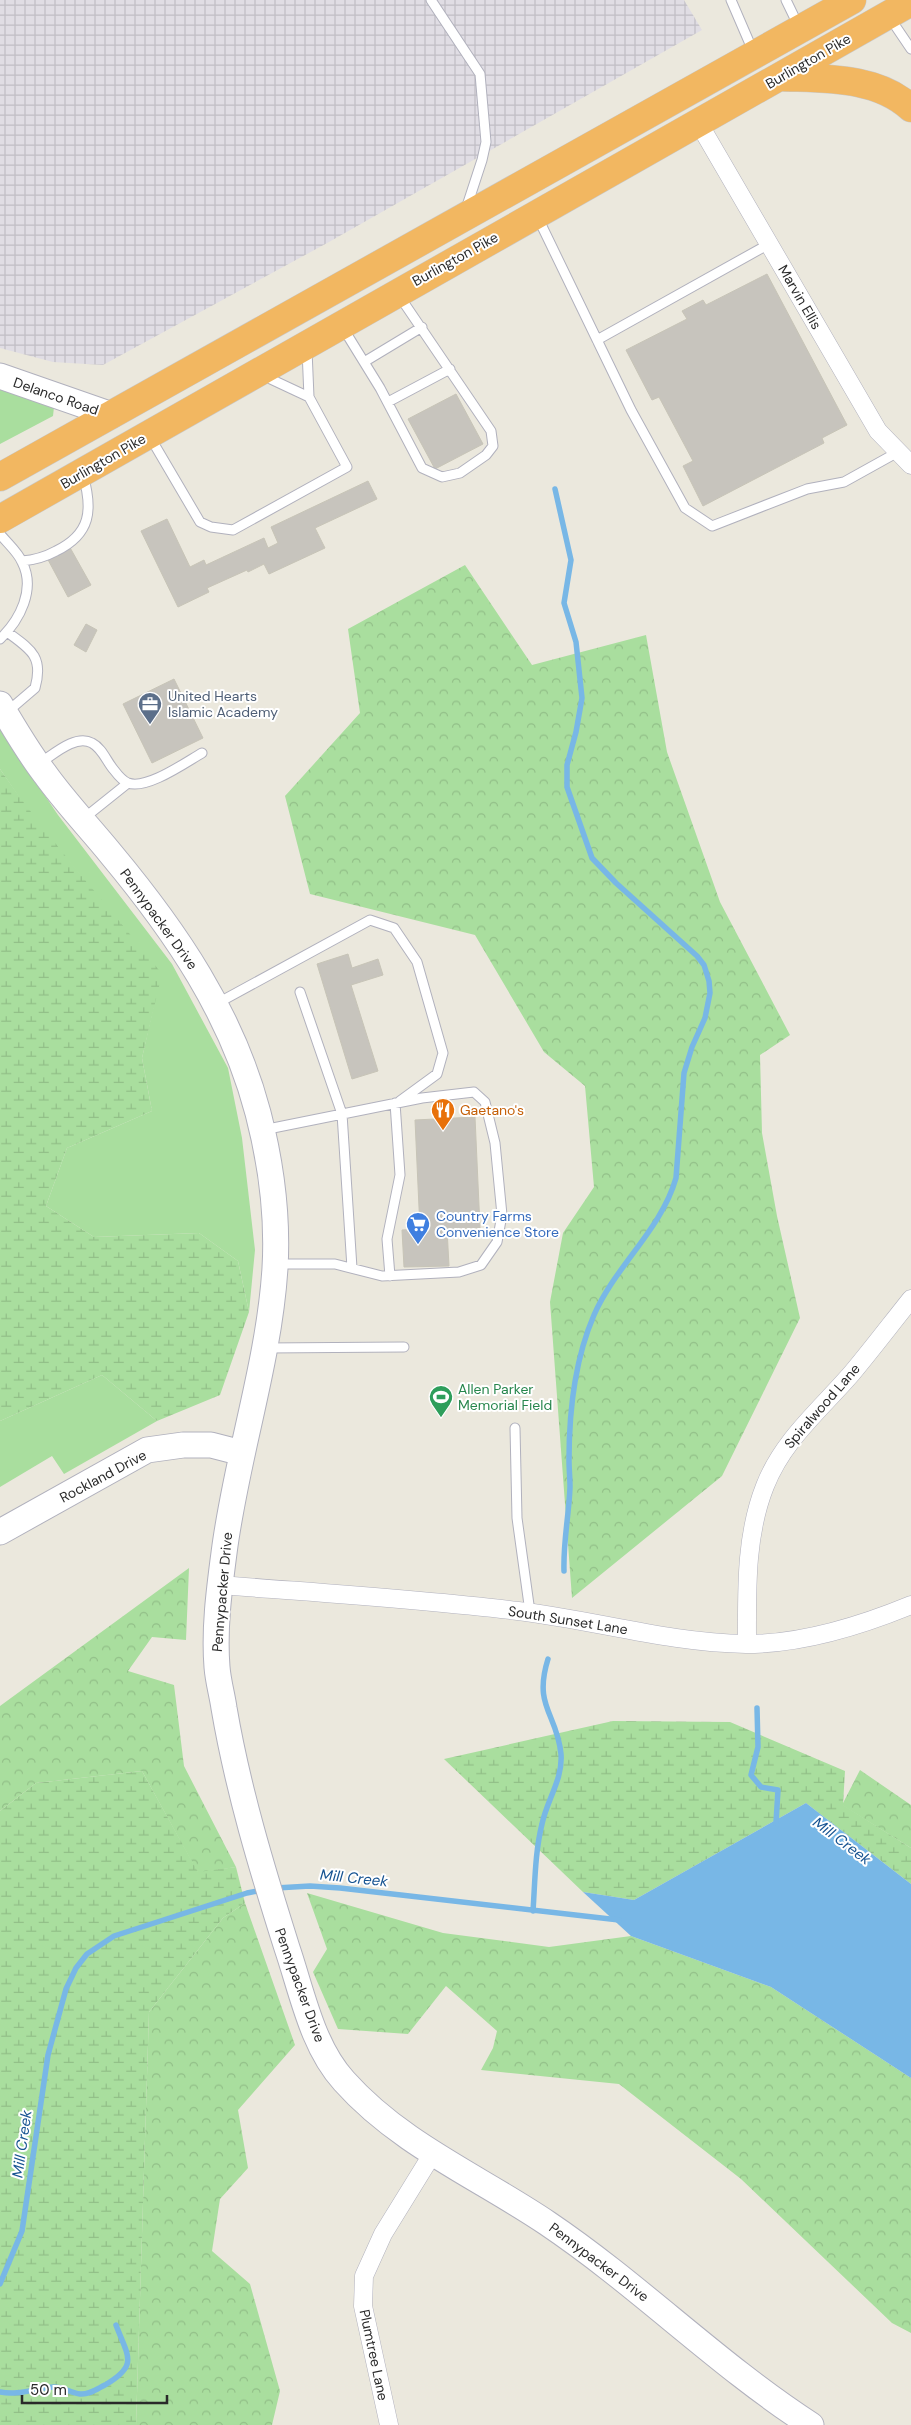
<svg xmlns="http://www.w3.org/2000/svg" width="911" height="2425" viewBox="0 0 911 2425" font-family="'DM Sans',sans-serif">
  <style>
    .industrial { fill: url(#industrial-grid) }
    .grass { fill: #a9de9e }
    .forest { fill: url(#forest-crowns) }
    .wetland { fill: url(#wetland-marsh) }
    .water { fill: #78b7e6 }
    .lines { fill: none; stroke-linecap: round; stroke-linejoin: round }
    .stream { stroke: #78b7e6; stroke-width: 5.5 }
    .building { fill: #c7c4bd; stroke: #c7c4b7 }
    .lane-casing { stroke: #b1b1bd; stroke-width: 11 }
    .street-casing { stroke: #b1b1bd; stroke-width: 19 }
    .secondary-casing { stroke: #b1b1bd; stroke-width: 27 }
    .highway-casing { stroke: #c8c8c8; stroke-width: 29 }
    .lane { stroke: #fff; stroke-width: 9 }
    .street { stroke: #fff; stroke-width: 18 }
    .secondary { stroke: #fff; stroke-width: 25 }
    .highway { stroke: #f2b761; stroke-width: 28 }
    .labels { text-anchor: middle; stroke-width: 4; stroke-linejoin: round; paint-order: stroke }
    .street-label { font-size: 14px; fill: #2a2a2a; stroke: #fff }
    .service-label { font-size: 14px; fill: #4e5e75; stroke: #fff; text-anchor: start }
    .food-label { font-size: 14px; fill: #c56008; stroke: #fff; text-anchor: start }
    .shop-label { font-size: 14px; fill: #366cbe; stroke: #fff; text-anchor: start }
    .leisure-label { font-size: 14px; fill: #27864d; stroke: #fff; text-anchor: start }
    .water-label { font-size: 15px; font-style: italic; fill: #175492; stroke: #fff }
  </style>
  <defs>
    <pattern id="industrial-grid" width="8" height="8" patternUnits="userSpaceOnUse" patternTransform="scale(1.25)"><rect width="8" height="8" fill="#e0dde4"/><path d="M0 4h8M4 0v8" fill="none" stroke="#c0bec4"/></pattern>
    <pattern id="forest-crowns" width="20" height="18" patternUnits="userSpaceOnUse" patternTransform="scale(1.25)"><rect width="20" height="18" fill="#a9de9e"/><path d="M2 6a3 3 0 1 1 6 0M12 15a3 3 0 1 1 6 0" fill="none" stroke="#92bf88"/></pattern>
    <pattern id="wetland-marsh" width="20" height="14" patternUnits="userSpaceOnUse" patternTransform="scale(1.25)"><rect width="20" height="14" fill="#a9de9e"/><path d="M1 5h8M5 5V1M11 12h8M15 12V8" fill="none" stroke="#92bf88"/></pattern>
  </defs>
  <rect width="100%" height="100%" fill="#ebe8dd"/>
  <path class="industrial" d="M0,0H684L702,30L329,242L103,365L53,362L0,348Z"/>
  <path class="grass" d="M0,388L54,407L53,416L0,444Z
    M0,729L58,815L172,964L228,1068L242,1138L255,1250L249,1312L238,1261L199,1233L94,1237L46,1206L67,1148L152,1111L142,1058L161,974L32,816L0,769Z
    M102,1375L157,1421L64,1474L52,1456L0,1487V1421Z"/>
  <path class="forest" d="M465,565L532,665L646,635L667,752L720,902L790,1035L760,1055L762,1133L777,1216L800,1318L722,1476L572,1598L550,1302L563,1233L594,1187L585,1086L544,1052L475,935L310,894L285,796L360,713L348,629Z
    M189,1568L186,1640L152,1637L128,1671L174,1685L184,1766L236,1867L198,1873L142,1771L36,1783L0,1811V1706Z
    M860,1770L911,1805V1848L842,1805Z
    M307,1893L443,1933L549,1947L631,1936L771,1987L911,2078V2333L892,2323L741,2179L619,2084L481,2070L493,2048L497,2031L446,1986L408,2034L338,2029L313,1972L327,1949Z
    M245,1903L295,2045L238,2110L248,2168L220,2199L212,2251L250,2284L280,2391L272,2425H136L149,2012L223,1918Z"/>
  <path class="wetland" d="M0,769C49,841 108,905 162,974L142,1058L152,1111L67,1148L46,1206L94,1237L199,1233L238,1261L249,1312L220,1395L157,1421L102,1375L0,1421Z
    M613,1721L730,1722L845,1771L843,1805L911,1848V1884L806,1803L634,1900L583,1892L444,1759Z
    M142,1771L198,1872L236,1867L245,1903L223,1918L149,2012L136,2425H0V1811L36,1783Z"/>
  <path class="water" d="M806,1803L911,1884V2078L771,1987L631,1936L583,1892L634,1900Z"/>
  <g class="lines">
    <path class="stream" d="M555,489L571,560L564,603L576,642L582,698L576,732L567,765V787L592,858L616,883L697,956L704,965L709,981L710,993L705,1018L692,1047L684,1073L676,1178C661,1230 616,1265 594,1315C575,1359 569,1412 569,1460C569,1469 570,1478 570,1487C569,1515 563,1542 564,1571
      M757,1708L758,1747L751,1775L761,1787L778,1790L776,1823
      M276,1888L310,1886L340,1888L619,1920
      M533,1911C535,1882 535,1852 542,1824C547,1800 563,1779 561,1754C557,1713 533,1707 548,1659
      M0,2284L22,2231L48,2055L66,1989L76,1968L87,1954L114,1936L247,1893L262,1890
      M0,2392C19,2396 35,2388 54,2387C63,2387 71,2393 80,2394C89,2395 97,2389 105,2385C139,2365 128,2357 116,2325"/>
  </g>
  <path class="building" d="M767,274L847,425L822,438L824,443L703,506L683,466L693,461L659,397L652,400L626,350L687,319L682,311L703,300L706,305Z
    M456,394L483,444L435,469L408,419Z
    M368,481L377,499L315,528L325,548L269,574L264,564L248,572L247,570L207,588L209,592L178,607L141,531L167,519L190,567L204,560L206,565L264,538L268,548L278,543L271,527Z
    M68,544L91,585L68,597L46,556Z
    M86,624L97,630L86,652L74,645Z
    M174,679L203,738L152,763L123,704Z
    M348,954L352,968L378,959L383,975L351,985L378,1071L352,1079L317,964Z
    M475,1117L480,1228L447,1229L449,1266L404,1267L402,1230L420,1229L415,1120Z"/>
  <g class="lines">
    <g class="lane-casing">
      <path id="lane" d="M431,0L480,74L486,142L482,160L466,209
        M731,0L753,51
        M786,0L799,27
        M890,18L911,49
        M537,216L631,410L685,508L712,526L807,489L844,482L898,452
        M343,328L380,388L422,468L442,477L460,473L486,455L493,446L491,431L400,297
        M597,340L769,244
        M364,362L422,327
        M262,375L309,397L307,350
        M388,402L450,369
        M150,437L200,522L211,527L233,530L347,467L309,397
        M0,534C7,543 18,552 22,562C36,589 20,620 0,639
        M22,561C35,560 45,557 56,551C91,534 93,510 83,475
        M7,632C30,649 44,656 35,688L7,712
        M40,763C53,755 75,734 92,743C102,748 107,762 114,770C117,774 123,781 128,783C147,790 186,762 202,753
        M83,819L128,783
        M300,992L342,1114L352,1268
        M216,1004L370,920L394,928L417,962L443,1053L437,1074L400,1101
        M263,1130L422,1098L474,1092L485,1102L495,1143L502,1215L497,1242L481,1265L459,1272L382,1276L335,1264H278
        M390,1276L387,1239L400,1175L395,1103
        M266,1348L404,1347
        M515,1428L517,1518L530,1612"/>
    </g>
    <g class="street-casing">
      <path id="street" d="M698,122L878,431L911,465
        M220,1585C320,1593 419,1599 518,1611C594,1620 669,1643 746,1644C802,1644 860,1626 911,1605
        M747,1644C747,1592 745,1536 765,1486C783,1440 820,1410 852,1373C872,1349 891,1324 911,1299
        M389,2425L363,2306L364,2276L383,2234L433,2153"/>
    </g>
    <g class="secondary-casing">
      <path id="secondary" d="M0,376L112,415
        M0,704C14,728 28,752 45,774C65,802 89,827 111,854C176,932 232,1014 258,1113C271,1163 278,1216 275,1268C269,1364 236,1458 224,1553C219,1591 214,1629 217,1667C218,1681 222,1694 224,1708C238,1790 262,1869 287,1948C302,1992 312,2046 344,2081C400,2144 479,2177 547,2223C639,2285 718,2365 811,2425
        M0,1532L147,1450L183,1445H211L242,1453"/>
    </g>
    <g class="highway-casing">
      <path id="highway" d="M780,77C824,79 876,76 911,108
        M0,477L852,0
        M0,519L911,2"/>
    </g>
    <use href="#lane" class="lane"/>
    <use href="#street" class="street"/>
    <use href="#secondary" class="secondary"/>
    <use href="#highway" class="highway"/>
  </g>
  <defs>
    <g id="office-pin" transform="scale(1.25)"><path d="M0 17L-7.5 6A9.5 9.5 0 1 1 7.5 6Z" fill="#5c6f8a" stroke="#fff"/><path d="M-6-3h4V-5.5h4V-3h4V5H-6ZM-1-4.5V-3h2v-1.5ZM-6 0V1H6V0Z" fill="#fff"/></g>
    <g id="restaurant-pin" transform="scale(1.25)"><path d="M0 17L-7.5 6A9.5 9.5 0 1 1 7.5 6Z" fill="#e8710a" stroke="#fff"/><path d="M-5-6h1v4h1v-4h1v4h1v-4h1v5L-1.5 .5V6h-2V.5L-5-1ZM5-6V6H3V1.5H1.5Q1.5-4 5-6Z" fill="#fff"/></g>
    <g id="supermarket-pin" transform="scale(1.25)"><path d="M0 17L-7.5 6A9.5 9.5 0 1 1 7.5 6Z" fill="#3f7fe0" stroke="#fff"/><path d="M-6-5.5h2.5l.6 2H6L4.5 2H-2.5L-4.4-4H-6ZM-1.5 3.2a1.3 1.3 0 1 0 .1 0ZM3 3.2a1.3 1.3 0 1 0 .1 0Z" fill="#fff"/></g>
    <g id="stadium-pin" transform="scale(1.25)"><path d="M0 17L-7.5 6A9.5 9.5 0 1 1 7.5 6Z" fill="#2e9e5b" stroke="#fff"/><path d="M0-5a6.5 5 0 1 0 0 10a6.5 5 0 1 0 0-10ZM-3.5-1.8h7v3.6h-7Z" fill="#fff"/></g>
  </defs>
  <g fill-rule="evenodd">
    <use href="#office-pin" x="150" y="704"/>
    <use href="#restaurant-pin" x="443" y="1110"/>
    <use href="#supermarket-pin" x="418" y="1224"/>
    <use href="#stadium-pin" x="441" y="1397"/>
  </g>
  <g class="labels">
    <g class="street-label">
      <text transform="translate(808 61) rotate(-30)" y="5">Burlington Pike</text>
      <text transform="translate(455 259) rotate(-29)" y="5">Burlington Pike</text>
      <text transform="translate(800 297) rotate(60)" y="5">Marvin Ellis</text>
      <text transform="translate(56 396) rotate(19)" y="5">Delanco Road</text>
      <text transform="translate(103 461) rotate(-30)" y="5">Burlington Pike</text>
      <text transform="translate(159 919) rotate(54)" y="5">Pennypacker Drive</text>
      <text transform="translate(822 1406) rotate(-49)" y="5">Spiralwood Lane</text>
      <text transform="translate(103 1476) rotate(-28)" y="5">Rockland Drive</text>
      <text transform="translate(222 1592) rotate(-85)" y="5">Pennypacker Drive</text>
      <text transform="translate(568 1620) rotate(9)" y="5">South Sunset Lane</text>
      <text transform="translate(300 1985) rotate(70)" y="5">Pennypacker Drive</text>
      <text transform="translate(599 2262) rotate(37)" y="5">Pennypacker Drive</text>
      <text transform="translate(374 2355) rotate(78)" y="5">Plumtree Lane</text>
    </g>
    <g class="service-label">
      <text x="168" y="701">United Hearts<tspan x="168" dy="16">Islamic Academy</tspan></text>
    </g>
    <g class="food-label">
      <text x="460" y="1115">Gaetano's</text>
    </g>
    <g class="shop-label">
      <text x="436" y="1221">Country Farms<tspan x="436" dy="16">Convenience Store</tspan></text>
    </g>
    <g class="leisure-label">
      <text x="458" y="1394">Allen Parker<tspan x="458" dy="16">Memorial Field</tspan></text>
    </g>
    <g class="water-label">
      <text transform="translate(842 1841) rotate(37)" y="5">Mill Creek</text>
      <text transform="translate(354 1878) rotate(6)" y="5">Mill Creek</text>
      <text transform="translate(22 2144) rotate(-82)" y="5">Mill Creek</text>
    </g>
  </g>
  <path d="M22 2395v8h145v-8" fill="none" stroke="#2a2a2a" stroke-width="2.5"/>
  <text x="30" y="2395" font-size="15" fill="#2a2a2a" stroke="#ffffff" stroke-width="4" paint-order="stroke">50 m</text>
</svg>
